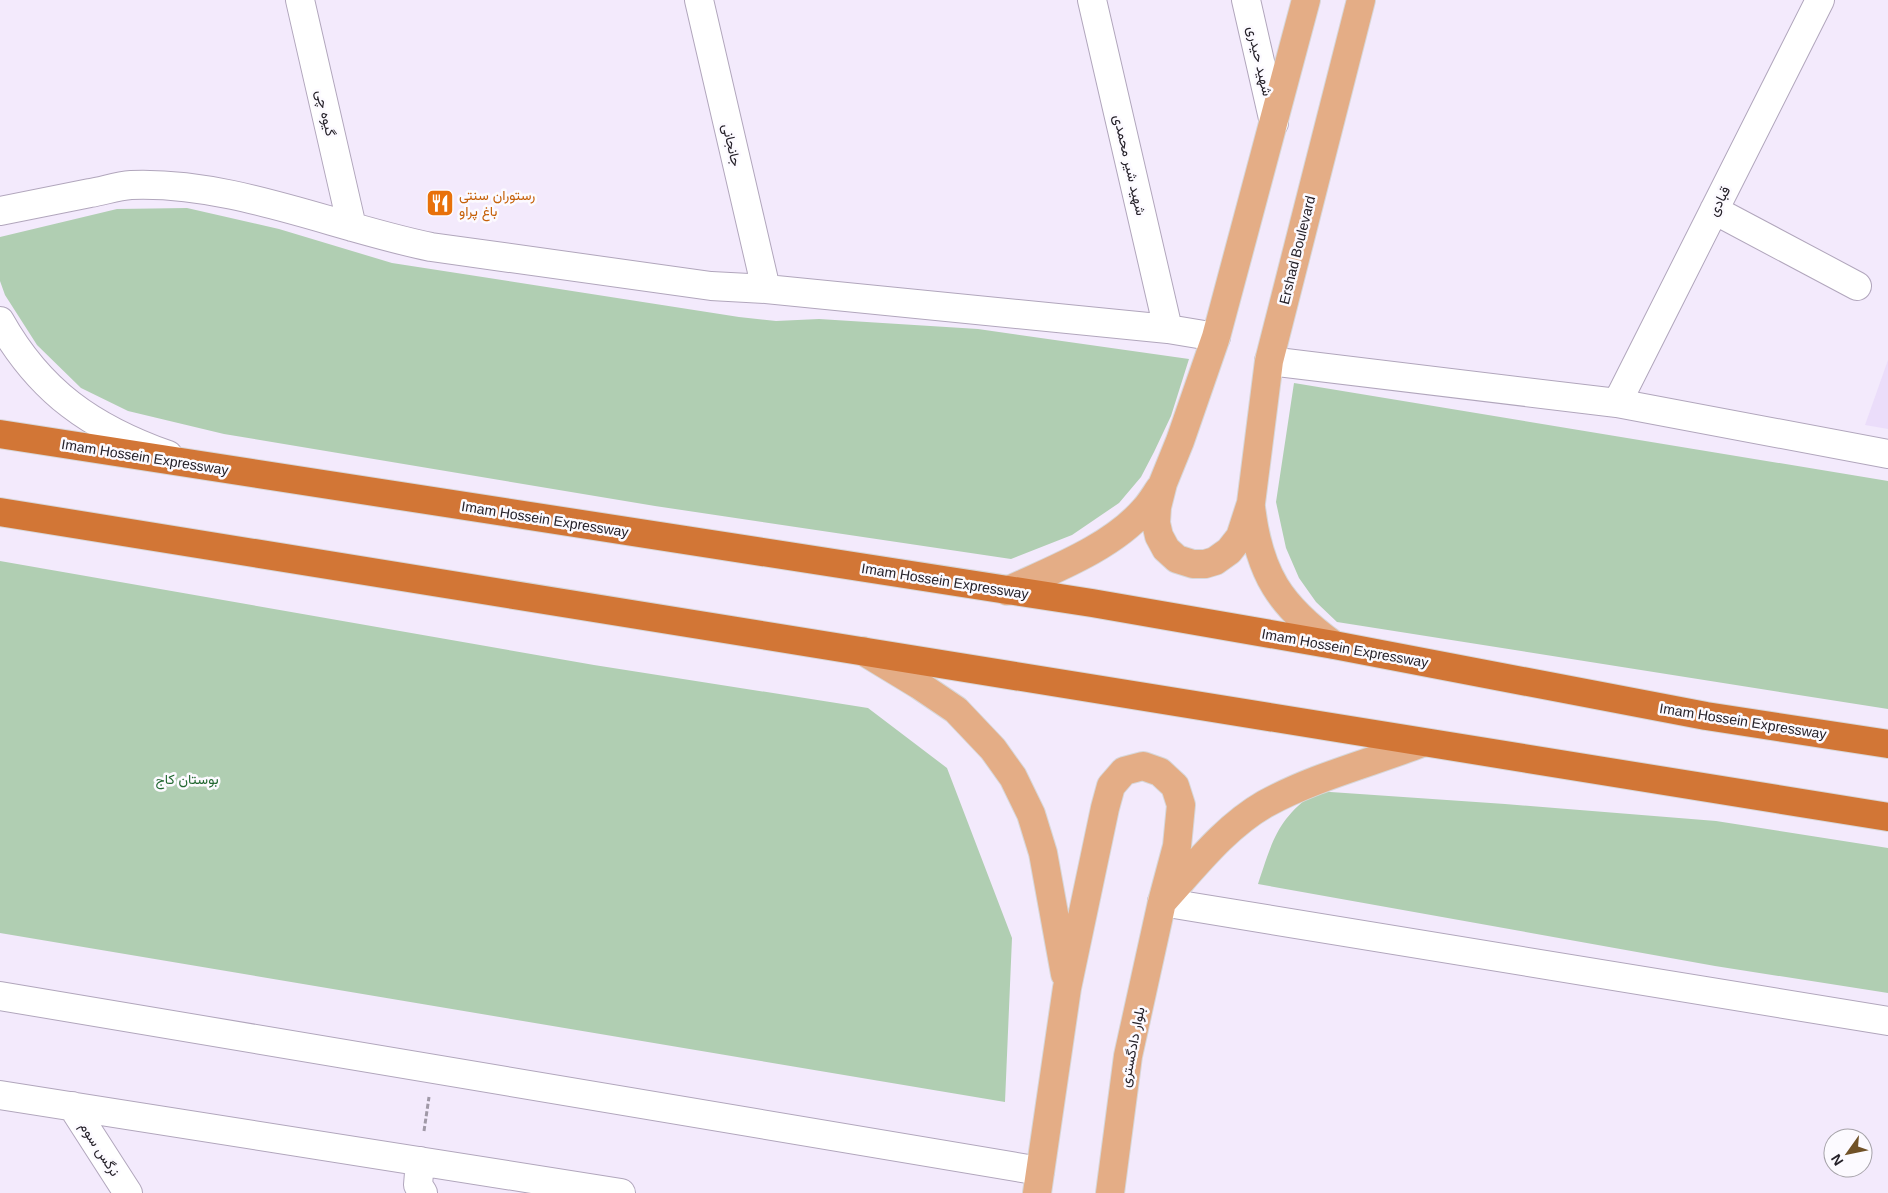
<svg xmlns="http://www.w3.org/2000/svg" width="1888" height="1193" viewBox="0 0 1888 1193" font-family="Helvetica,Vazirmatn,sans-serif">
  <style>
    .built { fill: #ebddfa }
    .green { fill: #b0ceb2 }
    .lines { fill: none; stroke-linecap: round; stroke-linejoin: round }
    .minor-casing { stroke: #b1a6bc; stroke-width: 30 }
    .major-casing { stroke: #d8d7d8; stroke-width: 30 }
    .highway-casing { stroke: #d8d7d8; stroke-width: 30 }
    .path { stroke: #a099a7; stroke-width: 3; stroke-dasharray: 5 2.5; stroke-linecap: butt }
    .minor { stroke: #fff; stroke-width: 28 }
    .major { stroke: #e4ad86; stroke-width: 28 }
    .highway { stroke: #d27636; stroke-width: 28 }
    .labels { text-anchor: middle; stroke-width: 5; stroke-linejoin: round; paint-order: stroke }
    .street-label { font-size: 14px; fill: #252129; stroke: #fcfaff }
    .food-label { font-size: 14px; fill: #c56008; stroke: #fcfaff; text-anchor: start }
    .park-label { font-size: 14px; fill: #236831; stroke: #fcfaff }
  </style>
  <rect width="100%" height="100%" fill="#f3eafc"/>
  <path class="built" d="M1888,360V429L1865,425Z"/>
  <path class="green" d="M187,208L279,229L392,263L739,317L776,321L819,319L978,329L1189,359L1171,416L1154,452L1141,477L1119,503L1072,535L1011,559L655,506L224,434L128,411L81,388L37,345L5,295L0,281V237L117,209Z
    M1294,383L1888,481V709L1337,622L1316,602L1299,578L1286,548L1276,502Z
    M0,561L594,665L868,708L947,768L1012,938L1005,1102L0,933Z
    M1316,791L1505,804L1716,821L1888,848V993L1715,966L1258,884C1273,839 1277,820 1316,791Z"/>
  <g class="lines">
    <g class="minor-casing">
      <path id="minor" d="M300,0L352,227
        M699,0L766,289
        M1092,0L1168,329
        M1246,0L1274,123
        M1714,210L1857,286
        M0,211C30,205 60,199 90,193C103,191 117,186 131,185C232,181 333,227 431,247L711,286L766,289L1168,329L1216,337
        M0,321C40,392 92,428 168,455
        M1269,361L1617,403L1888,454
        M1617,403L1820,0
        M1162,902L1888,1021
        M0,996L1040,1171
        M0,1095L621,1193
        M72,1106L128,1193
        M420,1161L418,1185L423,1193"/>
    </g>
    <g class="major-casing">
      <path id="major" d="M1306,0L1216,337L1180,441L1163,483L1157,507L1156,523L1159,536L1166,549L1177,559L1193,564H1205L1215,561L1229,551L1240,537L1251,503L1269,361L1361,0
        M1251,507C1259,574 1280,606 1334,645
        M1007,591C1052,570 1111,548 1144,510C1150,504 1155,495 1160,488
        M863,651L919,685L956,710L993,749L1013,777L1031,814L1043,853L1065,974
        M1165,899C1195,866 1225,827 1265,804C1314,777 1370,763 1422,743
        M1037,1193L1067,988L1105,808L1111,786L1124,771L1143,766L1160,772L1175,786L1181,805L1177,846L1162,902L1128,1056L1110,1193"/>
    </g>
    <g class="highway-casing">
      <path id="highway" d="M0,434L1092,603L1334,645L1706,716L1888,744
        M0,512L1888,817"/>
    </g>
    <path class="path" d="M424,1131L429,1097"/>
    <use href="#minor" class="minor"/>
    <use href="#major" class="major"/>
    <use href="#highway" class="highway"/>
  </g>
  <defs>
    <g id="restaurant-square" transform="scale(1.4375)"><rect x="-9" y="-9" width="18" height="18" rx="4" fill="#e8710a" stroke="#fcfaff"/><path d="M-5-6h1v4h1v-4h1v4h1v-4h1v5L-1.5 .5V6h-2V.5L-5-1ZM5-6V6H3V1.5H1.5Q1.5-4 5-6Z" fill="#fff"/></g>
  </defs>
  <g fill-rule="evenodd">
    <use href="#restaurant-square" x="440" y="203"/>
  </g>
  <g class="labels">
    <g class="street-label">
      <text transform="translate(1260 61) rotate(77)" y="5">شهید حیدری</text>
      <text transform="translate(326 113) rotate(77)" y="5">گیوه چی</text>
      <text transform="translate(732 145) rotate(77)" y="5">جانجانی</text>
      <text transform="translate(1130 165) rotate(77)" y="5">شهید شیر محمدی</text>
      <text transform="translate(1719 201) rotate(-63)" y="5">قبادی</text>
      <text transform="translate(1297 250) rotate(-76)" y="5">Ershad Boulevard</text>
      <text transform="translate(145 457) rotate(9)" y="5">Imam Hossein Expressway</text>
      <text transform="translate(545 519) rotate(9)" y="5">Imam Hossein Expressway</text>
      <text transform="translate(945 581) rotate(9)" y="5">Imam Hossein Expressway</text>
      <text transform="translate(1345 648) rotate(10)" y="5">Imam Hossein Expressway</text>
      <text transform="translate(1743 721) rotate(9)" y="5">Imam Hossein Expressway</text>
      <text transform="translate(1132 1047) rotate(-79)" y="5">بلوار دادگستری</text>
      <text transform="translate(100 1149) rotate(57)" y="5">نرگس سوم</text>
    </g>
    <g class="food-label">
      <text x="459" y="200">رستوران سنتی<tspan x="459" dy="16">باغ پراو</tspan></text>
    </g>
    <g class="park-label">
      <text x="187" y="784">بوستان کاج</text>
    </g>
  </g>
  <g transform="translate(1848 1153) rotate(237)"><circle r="24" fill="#fcfaff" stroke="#a6a3a9"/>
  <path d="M0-4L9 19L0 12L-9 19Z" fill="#705127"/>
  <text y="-8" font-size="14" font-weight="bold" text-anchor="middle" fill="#252129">N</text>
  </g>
</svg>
